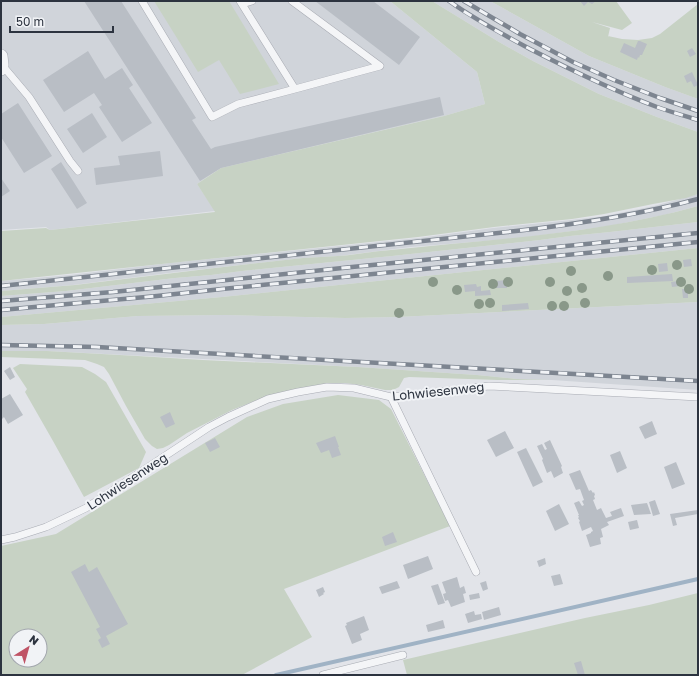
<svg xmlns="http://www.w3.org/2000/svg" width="699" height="676" viewBox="0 0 699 676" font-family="'Golos Text',sans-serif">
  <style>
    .built { fill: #d0d4da }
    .green { fill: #c7d2c4; fill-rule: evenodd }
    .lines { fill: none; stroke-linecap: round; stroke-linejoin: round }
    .stream { stroke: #a0b3c5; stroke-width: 4 }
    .building { fill: #b9bec5 }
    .lane-casing { stroke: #a8abb3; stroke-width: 8 }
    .street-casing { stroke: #a8abb3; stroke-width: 14 }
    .lane { stroke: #f4f5f7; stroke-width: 7 }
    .street { stroke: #f4f5f7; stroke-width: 13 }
    .rail-casing { stroke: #7d8590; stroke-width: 4.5 }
    .rail { stroke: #f1f3f6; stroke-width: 3; stroke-dasharray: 9; stroke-linecap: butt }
    .tree { fill: #899889 }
    .labels { text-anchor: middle; stroke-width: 4; stroke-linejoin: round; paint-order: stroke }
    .street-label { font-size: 13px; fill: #2c333f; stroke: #f1f3f6 }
  </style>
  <rect width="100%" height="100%" fill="#e2e4e9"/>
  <path class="built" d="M1,1H390L477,72L485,104L444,116L221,168L197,184L215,211L50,230L46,227L1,230Z
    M432,1H490L589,56L665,87L698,99V132L657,117L599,94L533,61L499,42Z
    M698,194V206L664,215L609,226L521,238L411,247L339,256L304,258L169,273L73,285L1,291V281L70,275L170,263L419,238L493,228L571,220L605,216L654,206Z
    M698,222V248L222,297L1,317V296L66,291L175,278L211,275L242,271L392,256L540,240L570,236L610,232Z
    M698,302V390L552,380L517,379L477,375L358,367L47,351H1V325L44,324L138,316L225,315L345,318L398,317Z"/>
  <path class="green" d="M154,1H229L279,84L240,94L219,60L198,72Z
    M390,1H432L499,42L533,61L599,94L657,117L698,132V194L686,198L653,204L604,214L572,219L494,227L418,237L1,281V231L46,228L50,230L215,212L197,184L221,168L444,116L485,104L477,72Z
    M490,1H616L632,23L622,30L592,22L610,28L608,37V36L622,39L638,40L652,38L660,34L698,4V99L665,87L589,56Z
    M698,206V222L610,232L570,236L540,240L392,256L242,271L211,275L175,278L66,291L1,296V291C26,289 50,287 75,285C151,276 227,266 303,258C315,257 327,257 338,256C356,255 373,251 391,250C494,239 598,234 698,206Z
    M698,248V302L398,317L345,318L225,315L138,316L44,324L1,325V317L222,297Z
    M1,351H47L138,356L203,360L358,367L477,375L517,379L551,380H498L409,377L404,378L399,387L393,390H385L361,385L345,383H334L307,387L269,396L252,402L232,410L187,433L169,445L163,448L157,449L152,446L145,439L126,406L109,374L104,367L97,364L85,360L1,357Z
    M20,364L82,367L95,374L106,382L146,452L139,468L84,497L53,441L25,392L27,389L13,368Z
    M338,395L379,400L391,409L450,526L284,589L312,637L242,675H1V546L56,534L247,417L283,404ZM16,636H40V660H16Z
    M698,593V675H407L403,660L585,618L649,605Z"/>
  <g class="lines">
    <path class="stream" d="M276,675L698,579"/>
  </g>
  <path class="building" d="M84,1H121L196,118L192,120L211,149L215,147L440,97L444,115L221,168L200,181Z
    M315,1H373L420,37L399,65Z
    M580,1H596L592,4L588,2L584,6Z
    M638,41H640L647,44L642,55H640L639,58L638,57L637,60L620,52L624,43L635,48Z
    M692,48L696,54L690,57L687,51Z
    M88,51L105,79L122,68L133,85L129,88L152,123L122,142L99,107L102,105L94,93L64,112L43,80Z
    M692,72L698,85L694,87L691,81L687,83L684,76Z
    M18,103L52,156L24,173L1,137V114Z
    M92,113L107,137L83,153L67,129Z
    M160,151L163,176L96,185L94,168L120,165L118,156Z
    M61,162L87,203L77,209L51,169Z
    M1,178L10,191L1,197Z
    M691,259L692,266L684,267L683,260Z
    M667,263L668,271L659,272L658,264Z
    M672,274L673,281L627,283V277Z
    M507,280V288H496L495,281Z
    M679,281L680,286L672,287L671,282Z
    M476,284L477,287L481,286V291L490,290L491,295L475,296V291L465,292L464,285Z
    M682,289H688V298H683Z
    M528,303L529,309L502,311V305Z
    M10,367L15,377L10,380L4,371Z
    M10,394L23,415L8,424L4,417L2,419L1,417V399Z
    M170,412L175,424L166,428L160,417Z
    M652,421L657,434L645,439L639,427Z
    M505,431L514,448L496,457L487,440Z
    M335,436L339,447H338L341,455L332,458L329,450L321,453L316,443Z
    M215,438L220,447L210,452L205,443Z
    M550,440L562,466L561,467L563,473L554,478L551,471L547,473L542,460L543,459L537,446L542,444L545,450L547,449L544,443Z
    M526,448L543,482L533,487L517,452Z
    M620,451L627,468L617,473L610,455Z
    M676,462L685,484L672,489L664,467Z
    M580,470L589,491L591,490L593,493L594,492L595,495L594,496L595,499L593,500L597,510L601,508L606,518L612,516L610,512L621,508L624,516L607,522L609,525L601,529L603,537L600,538L601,544L590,547L586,535L591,533V532L593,531L591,527L582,531L579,522L580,521L578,518L579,517L578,515H579L574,503L579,501L582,506L584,505L582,501L584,500L580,489L576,490L569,474Z
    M655,500L660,514L653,516L649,502Z
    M647,503L651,514L634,515L631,505Z
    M559,504L569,524L555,531L546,511Z
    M698,510V514L675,518L677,525L673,526L670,514Z
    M637,520L639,528L630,530L628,522Z
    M393,532L397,542L385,546L382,537Z
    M428,556L433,569L408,579L403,565Z
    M545,558L546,564L539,567L537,561Z
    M85,564L89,572L97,567L128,624L106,636L110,644L102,648L98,640L101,638L96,629L100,627L71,572Z
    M560,574L563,584L554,586L551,576Z
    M457,577L460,588L464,586L466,593L463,594L465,602L451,607L448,600L445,601L443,594L446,593L442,582Z
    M397,581L400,588L382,594L379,587Z
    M486,581L488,589L483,591L480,583Z
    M438,584L445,603L438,605L431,586Z
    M323,587L325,592L323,593L324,594L319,597L316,590Z
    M479,593L480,598L470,600L469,595Z
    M499,607L501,615L484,620L482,612Z
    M474,611L475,615L481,614L482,619L468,623L465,614Z
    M364,616L369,630L360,634L362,640L352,644L345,626L347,625L346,623Z
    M443,620L445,628L428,632L426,625Z
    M581,661L585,675H578L574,663Z"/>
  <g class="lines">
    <g class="lane-casing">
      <path id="lane" d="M142,1L212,117L238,104L295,89L240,1
        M292,1L380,66L295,89
        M242,4L252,1
        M2,65L29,97L70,161L78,171
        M391,397L476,572
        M1,540L15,537L46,527L86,508L209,427L228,417L268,399L298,392L327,387L354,388L391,397L489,386L698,397
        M323,675L403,655"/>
    </g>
    <g class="street-casing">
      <path id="street" d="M1,56L2,65L1,69"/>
    </g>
    <use href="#lane" class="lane"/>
    <use href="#street" class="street"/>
    <g class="rail-casing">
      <path id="rail" d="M449,1C474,19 502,34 530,49C571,70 614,91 657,107C671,112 685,116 698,120
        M464,1L520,34L573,62L614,80L660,98L698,111
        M1,286L516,231C578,224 638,215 698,199
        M1,301L113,292L352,267L698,233
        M1,310L157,296L222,289L698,242
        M1,345L97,347L698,381"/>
    </g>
    <use href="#rail" class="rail"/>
  </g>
  <g class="tree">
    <circle cx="677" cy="265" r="5"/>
    <circle cx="652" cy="270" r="5"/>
    <circle cx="571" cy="271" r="5"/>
    <circle cx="608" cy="276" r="5"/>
    <circle cx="433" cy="282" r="5"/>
    <circle cx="508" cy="282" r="5"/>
    <circle cx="550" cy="282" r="5"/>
    <circle cx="681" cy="282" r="5"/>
    <circle cx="493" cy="284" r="5"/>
    <circle cx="582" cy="288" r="5"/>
    <circle cx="689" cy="289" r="5"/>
    <circle cx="457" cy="290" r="5"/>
    <circle cx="567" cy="291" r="5"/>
    <circle cx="490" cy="303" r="5"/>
    <circle cx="585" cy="303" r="5"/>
    <circle cx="479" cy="304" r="5"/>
    <circle cx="552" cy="306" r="5"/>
    <circle cx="564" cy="306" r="5"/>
    <circle cx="399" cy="313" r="5"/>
  </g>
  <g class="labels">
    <g class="street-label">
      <text transform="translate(438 391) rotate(-6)" y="5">Lohwiesenweg</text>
      <text transform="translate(127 481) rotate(-33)" y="5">Lohwiesenweg</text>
    </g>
  </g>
  <rect width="699" height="676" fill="none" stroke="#2c333f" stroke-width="4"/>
  <g transform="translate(28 648) rotate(37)"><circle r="19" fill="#f1f3f6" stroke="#a2a6ad"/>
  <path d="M0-3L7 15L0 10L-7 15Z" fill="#c05466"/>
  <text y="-6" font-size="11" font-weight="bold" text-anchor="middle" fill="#2c333f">N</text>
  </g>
  <path d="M10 26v6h103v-6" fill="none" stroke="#2c333f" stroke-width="2"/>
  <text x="16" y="26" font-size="12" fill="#2c333f" stroke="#f1f3f6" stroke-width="3" paint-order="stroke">50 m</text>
</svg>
